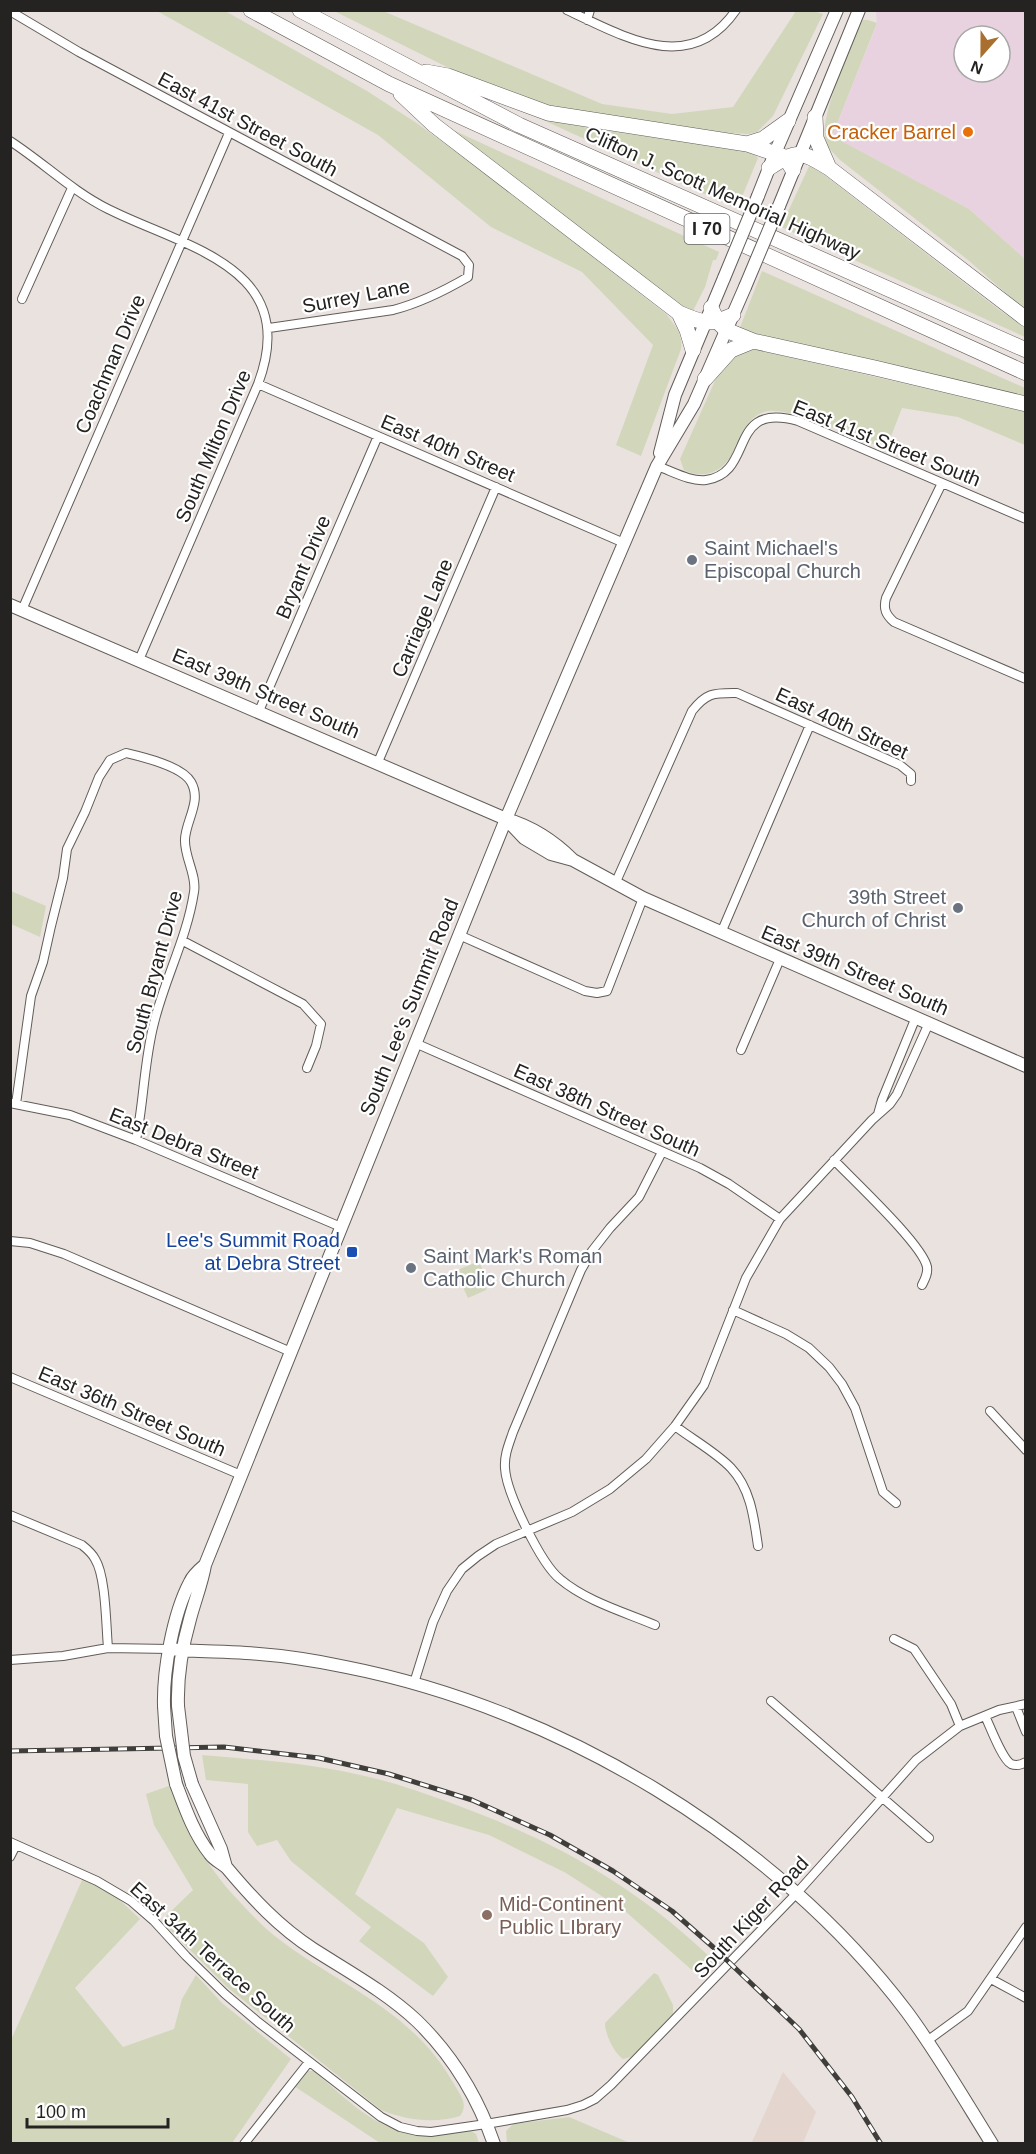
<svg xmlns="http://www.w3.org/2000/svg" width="1036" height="2154" viewBox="0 0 1036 2154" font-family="Arial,sans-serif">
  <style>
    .commercial { fill: #e8d2e0; fill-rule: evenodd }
    .built { fill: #e4d6ce }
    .green { fill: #d2d7bb }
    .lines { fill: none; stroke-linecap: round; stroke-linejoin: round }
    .minor-casing { stroke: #625c59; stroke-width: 10 }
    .secondary-casing { stroke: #625c59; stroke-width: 14 }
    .motorway-casing { stroke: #625c59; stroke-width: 16 }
    .minor { stroke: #fff; stroke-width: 8 }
    .secondary { stroke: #fff; stroke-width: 12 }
    .motorway { stroke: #fff; stroke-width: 15 }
    .rail-casing { stroke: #403e3b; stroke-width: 5 }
    .rail { stroke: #fff; stroke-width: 3; stroke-dasharray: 9; stroke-linecap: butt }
    .secondary-bridge-casing { stroke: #625c59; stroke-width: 14; stroke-linecap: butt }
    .secondary-bridge { stroke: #fff; stroke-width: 12 }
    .food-dot { fill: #e8710a; stroke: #fff; stroke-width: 2 }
    .worship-dot { fill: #6b7280; stroke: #fff; stroke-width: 2 }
    .transit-dot { fill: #1a4fb4; stroke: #fff; stroke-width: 2 }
    .education-dot { fill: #8d6e63; stroke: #fff; stroke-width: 2 }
    .labels { text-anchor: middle; stroke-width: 4.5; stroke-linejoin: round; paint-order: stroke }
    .shield { fill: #fff; stroke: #666564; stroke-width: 1.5 }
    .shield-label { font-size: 18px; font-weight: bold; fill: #252321 }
    .street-label { font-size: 20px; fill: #252321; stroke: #fff }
    .food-label { font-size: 20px; fill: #c56008; stroke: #fff; text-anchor: end }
    .worship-label { font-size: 20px; fill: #5b616d; stroke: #fff; text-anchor: start }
    .transit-label { font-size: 20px; fill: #164399; stroke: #fff; text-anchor: end }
    .education-label { font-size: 20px; fill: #785e54; stroke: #fff; text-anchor: start }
  </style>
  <rect width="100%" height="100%" fill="#e9e2de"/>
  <path class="commercial" d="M876,11H1025V259L969,209L832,136L877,24ZM964,36H1000V72H964Z"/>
  <path class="built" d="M783,2072L816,2112L803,2143H756L752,2142Z"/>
  <path class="green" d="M157,11H225L367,91L415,122L484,172L666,314C675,326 683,333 681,349L641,456L616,445L653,345L582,272L491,227L378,135Z
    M334,11H383L602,104L672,114L733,107L796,11H813L823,14L773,116L757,132L748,134L714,132L601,117L535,102L457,72Z
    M863,20H868L877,23L832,136L969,209L1025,259V310L968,260L840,160L824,143L826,141C817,123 853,39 863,20Z
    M528,113L588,128L741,150L755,155L758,158L737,209Z
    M453,130L719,252L716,260H713L705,287L693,311L686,309L619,257L587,236L452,132Z
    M810,164L998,309L1025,328V337L781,227Z
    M762,271L1025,388V397L739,330Z
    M745,350H758L1025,411V445L958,417L902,408L886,449C862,440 790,407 768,411C732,419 744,467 706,474C698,475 691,474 684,470L680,459L718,374L726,362Z
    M11,891L46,906L40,937L11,924Z
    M479,1261L487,1281L486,1290L468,1298L461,1283L458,1284L453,1272Z
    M202,1755C258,1760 314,1763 369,1777C399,1784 430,1795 459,1806C559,1843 641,1889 717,1964L702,1979L625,1911L566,1873L489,1835L397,1808L355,1894L424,1943L448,1977L433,1996L359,1941L371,1927L291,1861L277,1840L257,1846L248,1832V1784L206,1780Z
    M169,1786C186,1828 206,1866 237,1899C249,1912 262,1926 276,1937C339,1986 412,2009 454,2084C460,2095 469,2104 460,2116C433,2124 406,2120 381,2110L227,1987L161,1921L193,1890L154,1825L146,1794Z
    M83,1878L112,1893L140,1919L75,1988L123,2047L174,2029L182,1999L196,1975L222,2003L291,2059L232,2143L11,2144V2040Z
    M654,1973L658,1975L673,2005V2014L631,2057L623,2059C614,2053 605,2034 605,2023Z
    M307,2071H314C343,2096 375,2130 415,2134C433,2136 453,2133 471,2131L476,2134L479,2143H380L294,2086Z
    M569,2117L630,2143H507L506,2131L513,2124Z"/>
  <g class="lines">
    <g class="minor-casing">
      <path id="minor" d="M567,10C623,36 690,77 736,10
        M10,11L79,52L462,256L469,265L468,277C444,291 420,303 393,310L269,328
        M587,20L590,10
        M10,141C44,163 72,191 108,209C186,248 302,267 258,384L139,660
        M22,299L72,188
        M258,384L624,543
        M657,466C672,471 690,482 706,480C756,473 726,401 798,421L1026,519
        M942,483L886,598C883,609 886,615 894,622L1026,679
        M22,610L229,133
        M259,711L378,436
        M378,762L496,487
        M615,884L692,711C707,692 714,693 737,693L900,765L911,774V781
        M721,933L810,725
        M459,935L585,991L597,993L607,991L643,898
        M183,941L303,1004L321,1024L316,1046L307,1068
        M415,1043L700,1168L729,1184L780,1219
        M741,1050L780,959
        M10,1103L70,1115L136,1140L341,1227
        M16,1104L31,996L43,962L51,926L63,878L67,849L85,812L99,777L110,760L126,753C143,757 182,766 191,782C202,801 186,820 185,839C184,857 197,875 194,892C187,938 165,978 154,1023C144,1061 144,1101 136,1140
        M878,1114L882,1100L916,1017
        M834,1160C853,1180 923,1245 927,1267C928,1274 925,1279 922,1285
        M10,1241L30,1243L64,1254L291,1352
        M733,1310L786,1334L809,1348L829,1367L842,1384L855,1408L883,1492L896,1503
        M10,1377L241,1475
        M990,1411L1026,1450
        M675,1426C692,1439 717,1453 731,1468C751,1489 754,1519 758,1546
        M10,1515L82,1545C87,1549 92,1553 95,1559C106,1576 106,1626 108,1648
        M655,1625C624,1612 586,1601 560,1579C541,1564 506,1492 505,1468C504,1455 509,1444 513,1432L581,1270L592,1251L610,1228L639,1197L662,1152
        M894,1639L914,1649L951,1704L960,1726
        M10,1660L63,1656L108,1648L170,1649
        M414,1683L433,1622L447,1591L462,1569L478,1556L496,1544L572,1512L610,1489L646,1459L675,1426L704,1385L746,1278L780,1219L872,1120L890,1104L897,1094L929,1023
        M771,1701L929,1838
        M1016,1707L1026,1732
        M985,1716C990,1726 1002,1759 1011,1764C1016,1766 1021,1765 1026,1762
        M10,1842L97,1881L131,1901L154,1921L186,1956L225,1994L258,2022L381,2117L400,2127L417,2131L431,2132L486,2124L567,2110L583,2105L595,2099L611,2085L796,1894L916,1760L960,1726L999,1710L1026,1704
        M10,1857L16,1845
        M991,1979L1026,1998
        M927,2041L968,2011L1026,1927
        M244,2144L309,2062"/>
    </g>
    <g class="secondary-casing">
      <path id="secondary" d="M758,196L775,153L837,10
        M779,206L859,10
        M660,453L675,395L724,278
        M10,605L506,819C533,827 553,840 573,860
        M507,820L524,838L551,854L573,860L643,898L1026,1066
        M170,1649C195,1652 220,1651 246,1653C279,1655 313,1660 346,1667C559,1709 775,1838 907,2012C938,2054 964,2099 992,2144
        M164,1706C163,1671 173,1614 190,1582C193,1575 199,1570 205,1565
        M178,1706C177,1676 182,1647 190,1619C195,1600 202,1583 205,1565L506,819L657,466L694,404L745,287
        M176,1784C185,1808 194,1834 210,1854C214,1860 222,1863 227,1868C253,1899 279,1927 313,1949C349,1972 386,1992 417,2021C452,2055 478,2098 494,2144
        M192,1784L221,1849L226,1867"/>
    </g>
    <g class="motorway-casing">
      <path id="motorway" d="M251,10L389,84L1026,373
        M300,10L519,125L1026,350
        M426,72L448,76L548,113L747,144L785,157L793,170
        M401,94L434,125L679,313C702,323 709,326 733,315
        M815,117L816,138L829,168
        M747,144L763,139L788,121
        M769,168C797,149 801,151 829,168L1026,319
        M711,308L718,322L726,330L753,341L875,368L1026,404
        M679,313L687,330L693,350
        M705,379L731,350L753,341"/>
    </g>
    <use href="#minor" class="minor"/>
    <use href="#secondary" class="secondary"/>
    <use href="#motorway" class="motorway"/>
    <g class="rail-casing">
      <path id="rail" d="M10,1751L224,1747L319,1758L389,1774L472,1800L550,1835L613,1871L672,1911L713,1947L799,2029L852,2097L881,2144"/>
    </g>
    <use href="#rail" class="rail"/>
    <g class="secondary-bridge-casing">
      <path id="secondary-bridge" d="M724,278L758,196
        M745,287L779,206
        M164,1706L166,1736L176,1784
        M178,1706L184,1756L192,1784"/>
    </g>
    <use href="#secondary-bridge" class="secondary-bridge"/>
  </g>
  <circle class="food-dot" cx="968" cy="132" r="6"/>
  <g class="worship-dot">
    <circle cx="692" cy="560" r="6"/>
    <circle cx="958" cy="908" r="6"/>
    <circle cx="411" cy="1268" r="6"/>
  </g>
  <rect class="transit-dot" x="346" y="1246" width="12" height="12" rx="3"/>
  <circle class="education-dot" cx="487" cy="1915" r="6"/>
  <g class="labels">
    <rect class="shield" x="684.5" y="214" width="45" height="30" rx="4.5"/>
    <g class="shield-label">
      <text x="707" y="235">I 70</text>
    </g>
    <g class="street-label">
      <text transform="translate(248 124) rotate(28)" y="7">East 41st Street South</text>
      <text transform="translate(723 193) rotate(24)" y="7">Clifton J. Scott Memorial Highway</text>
      <text transform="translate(356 296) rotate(-11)" y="7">Surrey Lane</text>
      <text transform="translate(110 364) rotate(-67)" y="7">Coachman Drive</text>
      <text transform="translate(887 443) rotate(22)" y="7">East 41st Street South</text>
      <text transform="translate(213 446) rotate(-67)" y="7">South Milton Drive</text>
      <text transform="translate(448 448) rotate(23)" y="7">East 40th Street</text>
      <text transform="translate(303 567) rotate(-67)" y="7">Bryant Drive</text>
      <text transform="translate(422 618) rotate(-67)" y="7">Carriage Lane</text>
      <text transform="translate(266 693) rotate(23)" y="7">East 39th Street South</text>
      <text transform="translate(842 723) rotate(25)" y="7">East 40th Street</text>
      <text transform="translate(855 970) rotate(23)" y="7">East 39th Street South</text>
      <text transform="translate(154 972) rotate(-75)" y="7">South Bryant Drive</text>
      <text transform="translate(409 1007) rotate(-68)" y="7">South Lee's Summit Road</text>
      <text transform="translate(607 1110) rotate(24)" y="7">East 38th Street South</text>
      <text transform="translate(184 1143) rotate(22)" y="7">East Debra Street</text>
      <text transform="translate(132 1411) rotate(23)" y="7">East 36th Street South</text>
      <text transform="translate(751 1917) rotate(-47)" y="7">South Kiger Road</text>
      <text transform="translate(213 1957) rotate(42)" y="7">East 34th Terrace South</text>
    </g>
    <g class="food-label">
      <text x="956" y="139">Cracker Barrel</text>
    </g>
    <g class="worship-label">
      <text x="704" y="555">Saint Michael's<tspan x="704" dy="23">Episcopal Church</tspan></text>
      <text x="946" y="904" text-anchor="end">39th Street<tspan x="946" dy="23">Church of Christ</tspan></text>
      <text x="423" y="1263">Saint Mark's Roman<tspan x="423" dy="23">Catholic Church</tspan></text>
    </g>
    <g class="transit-label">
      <text x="340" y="1247">Lee's Summit Road<tspan x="340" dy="23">at Debra Street</tspan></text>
    </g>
    <g class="education-label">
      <text x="499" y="1911">Mid-Continent<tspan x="499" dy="23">Public LIbrary</tspan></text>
    </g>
  </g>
  <rect width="1036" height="2154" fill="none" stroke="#252321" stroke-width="24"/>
  <g transform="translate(982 54) rotate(201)"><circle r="28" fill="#ffffff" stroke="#a8a7a6" stroke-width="1.5"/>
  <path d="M0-4.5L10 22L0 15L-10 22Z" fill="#a96f2f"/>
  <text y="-9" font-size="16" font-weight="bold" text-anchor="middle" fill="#252321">N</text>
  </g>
  <path d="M27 2118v9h141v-9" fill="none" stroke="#252321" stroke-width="3"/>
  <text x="36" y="2118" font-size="18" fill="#252321" stroke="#ffffff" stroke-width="4.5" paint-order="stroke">100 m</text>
</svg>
